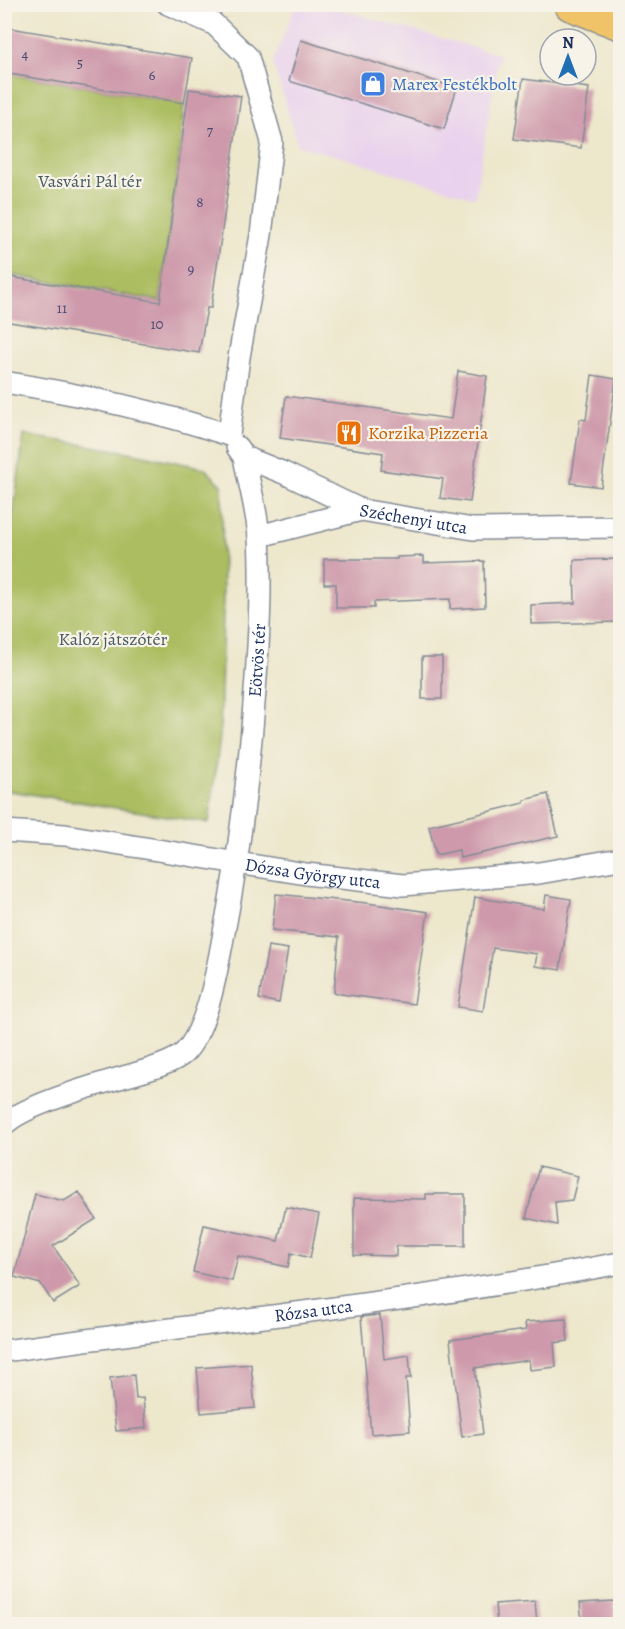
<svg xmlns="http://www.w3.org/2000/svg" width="625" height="1629" viewBox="0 0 625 1629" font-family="Alegreya,serif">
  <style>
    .built { fill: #e9d2ed }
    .green { fill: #abbd60; stroke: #63765f; stroke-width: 1.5 }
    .building { fill: #ce9aab }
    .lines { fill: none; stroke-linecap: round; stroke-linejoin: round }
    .minor-casing { stroke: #848b95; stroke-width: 24 }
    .primary-casing { stroke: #848b95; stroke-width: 36 }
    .minor { stroke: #fff; stroke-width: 21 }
    .primary { stroke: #f1c369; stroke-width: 33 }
    .labels { text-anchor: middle; stroke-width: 4.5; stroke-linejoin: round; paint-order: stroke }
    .number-label { font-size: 15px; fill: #484a71 }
    .shop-label { font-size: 18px; fill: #366cbe; stroke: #f7f3e8; text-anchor: start }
    .park-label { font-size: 18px; fill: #465a5f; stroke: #f7f3e8 }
    .food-label { font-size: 18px; fill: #c56008; stroke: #f7f3e8; text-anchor: start }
    .street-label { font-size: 18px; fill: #1b2f5e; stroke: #f7f3e8 }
  </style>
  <rect width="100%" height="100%" fill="#f7f3e8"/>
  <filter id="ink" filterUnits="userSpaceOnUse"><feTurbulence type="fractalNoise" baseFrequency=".0167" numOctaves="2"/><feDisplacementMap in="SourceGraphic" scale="12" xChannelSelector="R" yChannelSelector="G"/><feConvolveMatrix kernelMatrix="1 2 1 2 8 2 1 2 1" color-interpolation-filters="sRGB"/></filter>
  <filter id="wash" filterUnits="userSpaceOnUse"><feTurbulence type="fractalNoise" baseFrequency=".008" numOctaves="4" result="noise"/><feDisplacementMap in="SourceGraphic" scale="24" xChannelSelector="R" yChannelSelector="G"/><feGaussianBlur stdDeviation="1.35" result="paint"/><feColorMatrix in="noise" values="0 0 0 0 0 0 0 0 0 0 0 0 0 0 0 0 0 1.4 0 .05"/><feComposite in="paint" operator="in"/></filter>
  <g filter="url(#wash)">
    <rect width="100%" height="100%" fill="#ede7cc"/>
    <path class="built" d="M296,4L322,5L501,55L498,60L475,198L331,154L298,146L273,63Z"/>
    <path class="green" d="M4,73L184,103L178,166L160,301L5,274Z
      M24,435L129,452L204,468L222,485L223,612L220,737L209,823L5,790L4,581Z"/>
    <g id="blocks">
      <path class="building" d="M4,27L192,58L184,103L4,73Z
        M301,40L457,88L444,129L289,81Z
        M523,79L589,88L581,148L514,139Z
        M189,89L241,96L211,308H207L199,353L4,321V276L160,302Z
        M458,371L487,376L470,502L440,498L443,479L381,470L383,453L280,438L286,396L451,419Z
        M592,375L616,379L601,487L571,483L580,419L586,420Z
        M424,556V563L484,561L485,607L450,609V599L374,602V608H336V584H324V559H397V557Z
        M621,559V622L531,624V605L575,603L574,560Z
        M422,657H442V699H422Z
        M548,794L558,836L460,858L459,850L436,855L429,826L524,803V800Z
        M276,894L367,903L428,912L414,1004L334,993L339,937L272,930Z
        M546,895L571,899L560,970L535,966L537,954L493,948L483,1011L458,1007L475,897L544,909Z
        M268,946L288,949L279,1003L259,999Z
        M539,1167L578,1176L572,1200L555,1202L557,1225L526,1218Z
        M79,1192L96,1219L53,1246L80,1286L53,1303L41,1284L14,1277L35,1194L64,1201Z
        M426,1194H465V1246H396V1256L354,1255V1198L426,1199Z
        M286,1207L319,1214L310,1258L291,1253L288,1267L238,1256L232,1281L193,1272L204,1225L278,1241Z
        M380,1315L384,1359L409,1355L411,1378H406L410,1431L371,1434L361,1317Z
        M566,1319L568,1341L554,1343L556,1367L530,1370L529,1360L475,1368L483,1434L462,1437L450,1340L526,1330L525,1322Z
        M251,1364L255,1408L201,1413L197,1368Z
        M134,1375L136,1399L143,1398L146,1428L116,1431L110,1378Z
        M535,1601L537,1624H497L495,1604Z
        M614,1601L616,1624H582L580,1603Z"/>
    </g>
  </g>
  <g filter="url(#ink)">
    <use href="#blocks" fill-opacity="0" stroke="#848b95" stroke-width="1.5"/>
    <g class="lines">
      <g class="minor-casing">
        <g id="minor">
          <path d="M168,4L214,24L248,57L272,142L261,235L239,357L229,435"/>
          <path d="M4,382C80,394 156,411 229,435"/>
          <path id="s1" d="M237,447L244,457L284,473L361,510L473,529L620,527"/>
          <path d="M259,536L361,510"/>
          <path id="s2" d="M4,831L65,835L306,874L403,885L539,873L620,859"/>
          <path id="s3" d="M4,1125C23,1105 105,1082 134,1074C148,1070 173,1063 184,1053C207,1030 217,970 223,938C239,856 249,775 255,691C259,640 262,589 259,537C257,511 249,483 244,457"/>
          <path id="s4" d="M4,1351C210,1322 417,1302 620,1263"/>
        </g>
      </g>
      <g class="primary-casing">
        <path id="primary" d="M571,4L620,23"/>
      </g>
      <use href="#minor" class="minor"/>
      <use href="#primary" class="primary"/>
    </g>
  </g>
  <defs>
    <g id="shop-square" transform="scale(1.35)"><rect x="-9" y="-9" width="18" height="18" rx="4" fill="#3f7fe0" stroke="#f7f3e8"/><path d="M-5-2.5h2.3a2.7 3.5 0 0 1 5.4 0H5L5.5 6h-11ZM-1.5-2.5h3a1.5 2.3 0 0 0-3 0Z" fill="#fff"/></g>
    <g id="restaurant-square" transform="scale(1.35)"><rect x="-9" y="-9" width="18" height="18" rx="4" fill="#e8710a" stroke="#f7f3e8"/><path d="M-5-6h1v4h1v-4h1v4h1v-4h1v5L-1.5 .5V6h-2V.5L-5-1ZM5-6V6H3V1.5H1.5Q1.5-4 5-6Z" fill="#fff"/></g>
  </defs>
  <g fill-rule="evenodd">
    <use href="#shop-square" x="373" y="84"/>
    <use href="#restaurant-square" x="349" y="433"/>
  </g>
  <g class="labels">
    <g class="number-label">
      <text x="25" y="59">4</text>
      <text x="80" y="68">5</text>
      <text x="152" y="80">6</text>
      <text x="210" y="136">7</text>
      <text x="200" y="207">8</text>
      <text x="191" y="274">9</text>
      <text x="62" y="313">11</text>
      <text x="157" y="329">10</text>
    </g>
    <g class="shop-label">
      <text x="392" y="90">Marex Festékbolt</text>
    </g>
    <g class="park-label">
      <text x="90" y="187">Vasvári Pál tér</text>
      <text x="113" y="645">Kalóz játszótér</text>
    </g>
    <g class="food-label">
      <text x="368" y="439">Korzika Pizzeria</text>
    </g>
    <g class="street-label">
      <text dy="6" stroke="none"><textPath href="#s1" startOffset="194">Széchenyi utca</textPath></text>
      <text dy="6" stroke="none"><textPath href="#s3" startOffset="598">Eötvös tér</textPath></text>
      <text dy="6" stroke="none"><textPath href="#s2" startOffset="312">Dózsa György utca</textPath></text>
      <text dy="6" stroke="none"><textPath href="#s4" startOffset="312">Rózsa utca</textPath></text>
    </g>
  </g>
  <rect width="625" height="1629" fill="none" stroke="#f7f3e8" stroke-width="24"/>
  <g transform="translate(568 57)"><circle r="28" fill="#f7f3e8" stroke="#9fa5b1" stroke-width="1.5"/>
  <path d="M0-4.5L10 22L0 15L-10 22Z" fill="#1f6fb2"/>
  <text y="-9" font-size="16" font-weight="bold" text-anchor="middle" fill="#1b2f5e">N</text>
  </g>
</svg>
